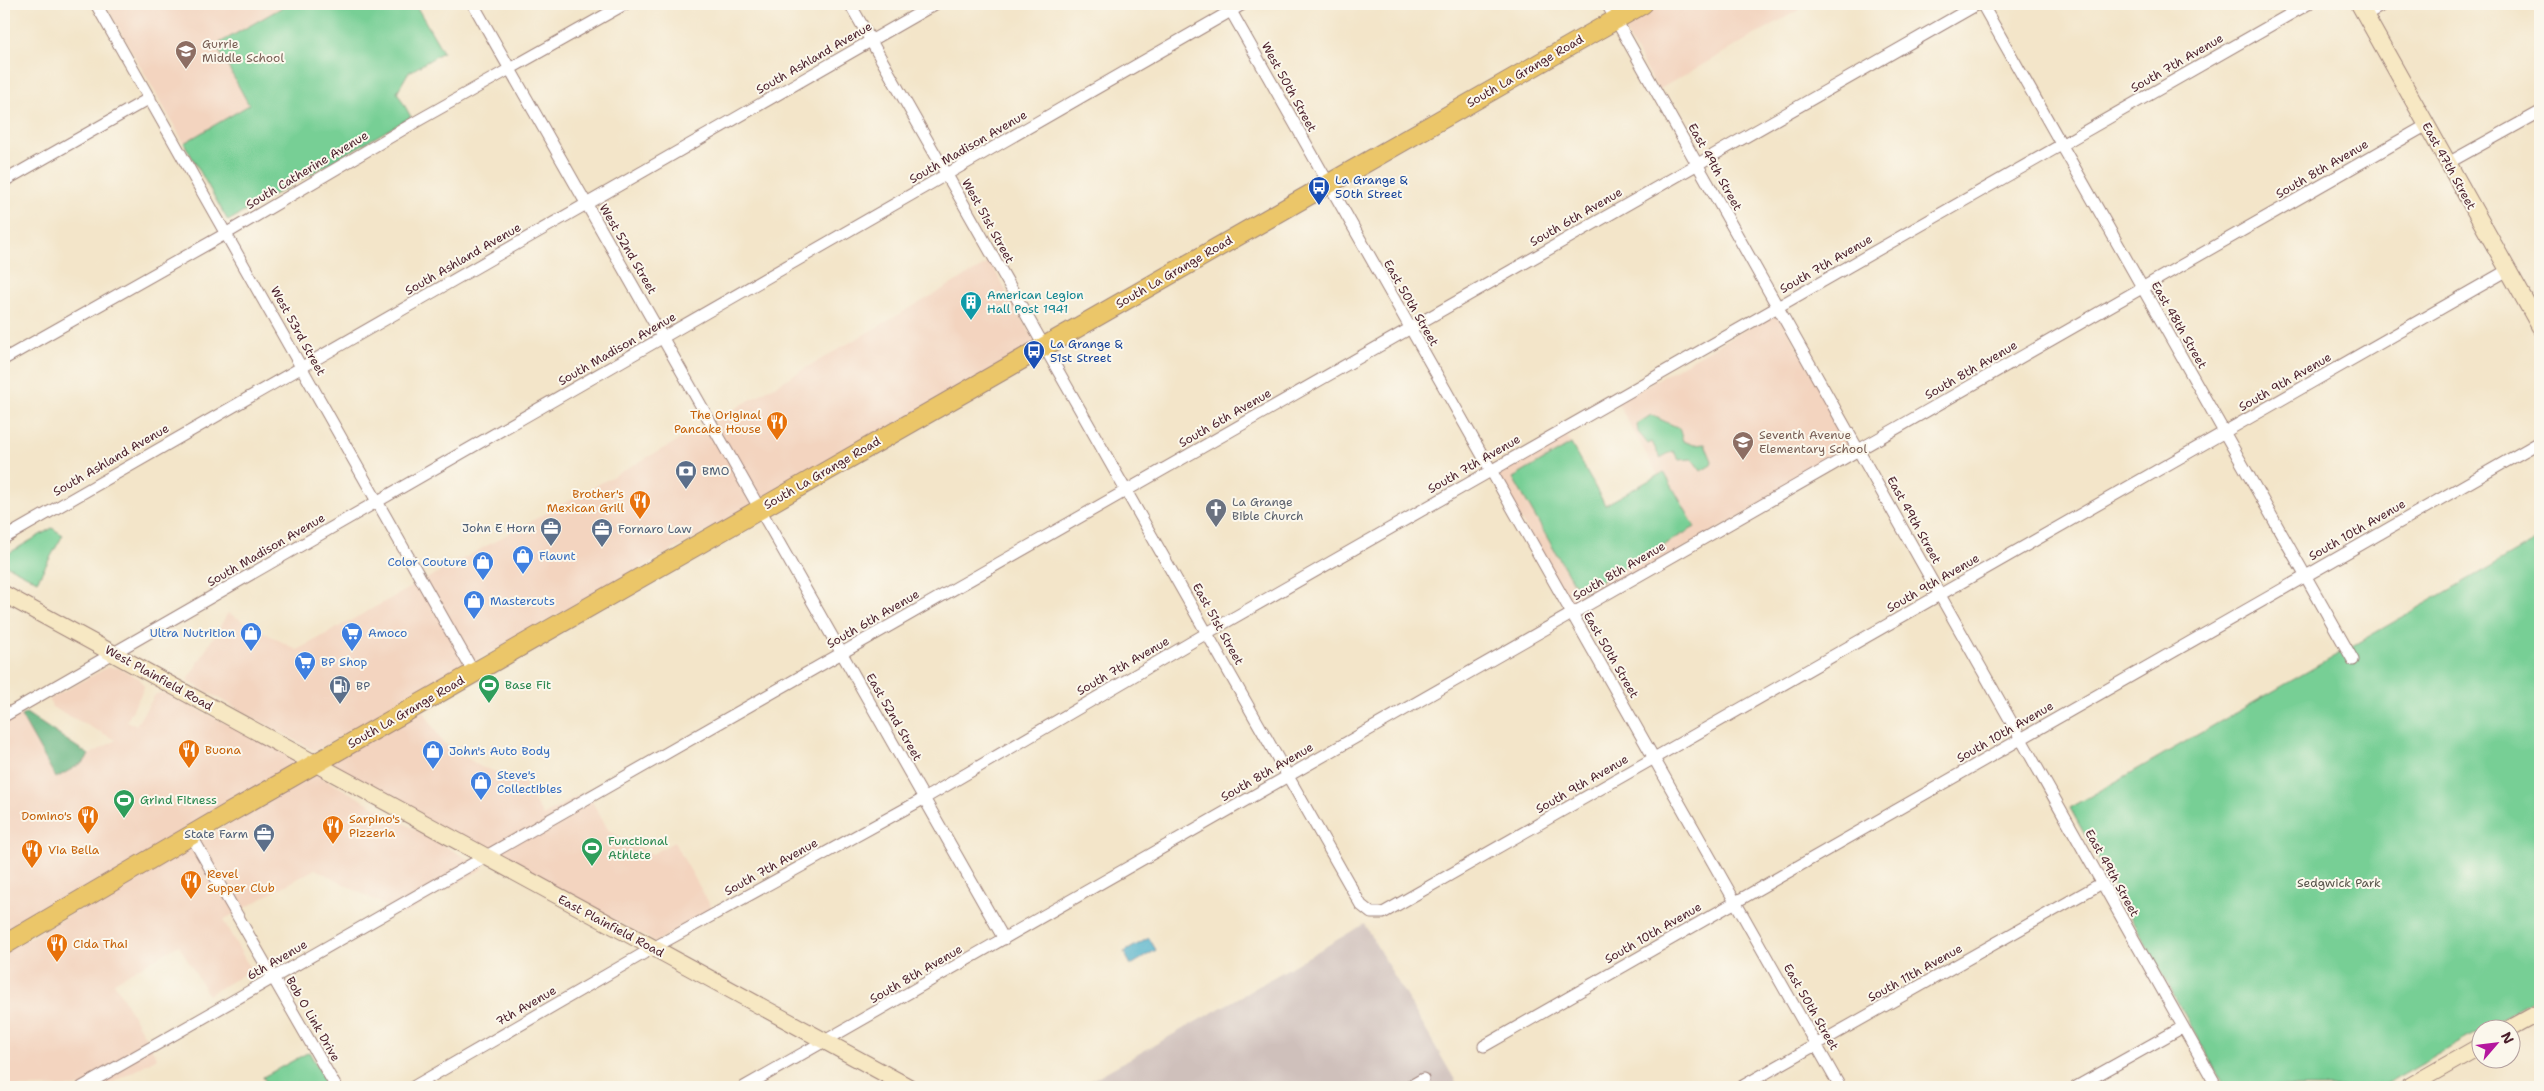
<svg xmlns="http://www.w3.org/2000/svg" width="2544" height="1091" viewBox="0 0 2544 1091" font-family="'Shantell Sans',sans-serif">
  <style>
    .built { fill: #f3d4bf }
    .industrial { fill: #cfc0bb }
    .green { fill: #77cf95; stroke: #607760 }
    .forest { fill: #61b27e; stroke: #566854 }
    .water { fill: #49aec8; stroke: #4a667a }
    .lines { fill: none; stroke-linecap: round; stroke-linejoin: round }
    .minor-casing { stroke: #9e827a; stroke-width: 13 }
    .secondary-casing { stroke: #9e827a; stroke-width: 18 }
    .primary-casing { stroke: #9e827a; stroke-width: 21 }
    .minor { stroke: #fff; stroke-width: 11 }
    .secondary { stroke: #f7e8c3; stroke-width: 16 }
    .primary { stroke: #ebc669; stroke-width: 19 }
    .labels { text-anchor: middle; stroke-width: 4; stroke-linejoin: round; paint-order: stroke }
    .education-label { font-size: 12px; fill: #785e54; stroke: #fbf7ec; text-anchor: start }
    .street-label { font-size: 12px; fill: #4a1f2b; stroke: #fbf7ec }
    .transit-label { font-size: 12px; fill: #164399; stroke: #fbf7ec; text-anchor: start }
    .culture-label { font-size: 12px; fill: #0d838f; stroke: #fbf7ec; text-anchor: start }
    .food-label { font-size: 12px; fill: #c56008; stroke: #fbf7ec; text-anchor: start }
    .service-label { font-size: 12px; fill: #4e5e75; stroke: #fbf7ec; text-anchor: start }
    .worship-label { font-size: 12px; fill: #5b616d; stroke: #fbf7ec; text-anchor: start }
    .shop-label { font-size: 12px; fill: #366cbe; stroke: #fbf7ec; text-anchor: start }
    .leisure-label { font-size: 12px; fill: #27864d; stroke: #fbf7ec; text-anchor: start }
    .park-label { font-size: 12px; fill: #58544b; stroke: #fbf7ec }
  </style>
  <rect width="100%" height="100%" fill="#fbf7ec"/>
  <filter id="ink" filterUnits="userSpaceOnUse"><feTurbulence type="fractalNoise" baseFrequency=".02" numOctaves="2"/><feDisplacementMap in="SourceGraphic" scale="10" xChannelSelector="R" yChannelSelector="G"/><feConvolveMatrix kernelMatrix="1 2 1 2 8 2 1 2 1" color-interpolation-filters="sRGB"/></filter>
  <filter id="wash" filterUnits="userSpaceOnUse"><feTurbulence type="fractalNoise" baseFrequency=".0096" numOctaves="4" result="noise"/><feDisplacementMap in="SourceGraphic" scale="20" xChannelSelector="R" yChannelSelector="G"/><feGaussianBlur stdDeviation="1.12" result="paint"/><feColorMatrix in="noise" values="0 0 0 0 0 0 0 0 0 0 0 0 0 0 0 0 0 1.4 0 .05"/><feComposite in="paint" operator="in"/></filter>
  <g filter="url(#wash)">
    <rect width="100%" height="100%" fill="#f3e5c9"/>
    <path class="built" d="M105,4H288L216,45L249,105L184,143Z
      M1652,4H1809L1658,90L1620,22Z
      M990,262L1037,346L315,751L187,681L228,613L297,650L710,423Z
      M1777,312L1856,450L1573,611L1494,472L1564,432L1606,505L1658,475L1617,402Z
      M108,667L119,668L139,678L144,686L143,690L127,721L136,725L155,695L158,693H165L308,764L4,943V719L18,710L56,778L84,762L89,755L116,740L52,707L50,699Z
      M421,706L442,742L481,767L523,780L543,816L586,791L609,831L652,854L674,842L713,910L655,942L321,763Z
      M316,774L484,868L403,915L315,869L223,920L251,970L208,995L179,945L114,982L157,1058L109,1085L110,1087H4V952Z"/>
    <path class="industrial" d="M1364,924L1459,1087H1079L1240,997Z"/>
    <path class="green" d="M288,4H415L443,52L408,73L397,92L411,117L228,221L184,143L249,105L216,45Z
      M1651,415L1679,428L1683,441L1694,445L1705,444L1712,461L1711,465L1701,471L1692,459L1679,460L1673,451L1660,458L1652,442L1648,444L1638,432L1637,424Z
      M1571,444L1605,505L1664,472L1695,527L1579,593L1513,478Z
      M52,528L63,535L37,581L4,564V556Z
      M2540,538V996L2382,1087H2225L2070,808Z
      M309,1052L329,1087H269L263,1077Z"/>
    <path class="forest" d="M26,713L89,755L84,762L56,778L21,716Z"/>
    <path class="water" d="M1149,938L1156,950L1131,965L1124,952Z"/>
  </g>
  <g filter="url(#ink)">
    <g class="lines">
      <g class="minor-casing">
        <path id="minor" d="M96,4L474,673
          M473,4L1004,939
          M850,4L1361,905L1371,913H1383L2508,270
          M1227,4L1840,1087
          M1607,4L2217,1087
          M1982,4L2353,660
          M2365,15L2385,4
          M2448,163L2540,112
          M4,181L150,98
          M4,359L227,233L419,120L625,4
          M4,538L935,4
          M4,716L1243,4
          M191,835L336,1087
          M1484,1046L2540,442
          M82,1087L1978,4
          M413,1087L653,948L925,798L1207,633L2308,4
          M744,1087L2427,125
          M1409,1087L1423,1079
          M1741,1087L2102,883
          M2076,1087L2183,1027"/>
      </g>
      <g class="secondary-casing">
        <path id="secondary" d="M2359,4L2540,327
          M4,594L909,1087
          M2511,1028L2540,1012
          M2408,1087L2482,1045"/>
      </g>
      <g class="primary-casing">
        <path id="primary" d="M4,945L229,813L1643,4"/>
      </g>
      <use href="#minor" class="minor"/>
      <use href="#secondary" class="secondary"/>
      <use href="#primary" class="primary"/>
    </g>
  </g>
  <defs>
    <g id="school-pin" transform="scale(1.125)"><path d="M0 17L-7.5 6A9.5 9.5 0 1 1 7.5 6Z" fill="#8d6e63" stroke="#fbf7ec"/><path d="M0-5L7-2L0 1L-7-2ZM-4 1L0 2.5L4 1V4Q0 6-4 4Z" fill="#fff"/></g>
    <g id="bus-pin" transform="scale(1.125)"><path d="M0 17L-7.5 6A9.5 9.5 0 1 1 7.5 6Z" fill="#1a4fb4" stroke="#fbf7ec"/><path d="M-5-6H5V4H4V6H2V4H-2V6H-4V4H-5ZM-3.5-4V0h7V-4ZM-3.5 1.2v1.5H-2V1.2ZM2 1.2v1.5H3.5V1.2Z" fill="#fff"/></g>
    <g id="building-pin" transform="scale(1.125)"><path d="M0 17L-7.5 6A9.5 9.5 0 1 1 7.5 6Z" fill="#0f9aa8" stroke="#fbf7ec"/><path d="M-4-6H4V6H1V3H-1V6H-4ZM-2.5-4.3h1.7v1.8h-1.7ZM.8-4.3h1.7v1.8H.8ZM-2.5-1h1.7V.8h-1.7ZM.8-1h1.7V.8H.8Z" fill="#fff"/></g>
    <g id="restaurant-pin" transform="scale(1.125)"><path d="M0 17L-7.5 6A9.5 9.5 0 1 1 7.5 6Z" fill="#e8710a" stroke="#fbf7ec"/><path d="M-5-6h1v4h1v-4h1v4h1v-4h1v5L-1.5 .5V6h-2V.5L-5-1ZM5-6V6H3V1.5H1.5Q1.5-4 5-6Z" fill="#fff"/></g>
    <g id="bank-pin" transform="scale(1.125)"><path d="M0 17L-7.5 6A9.5 9.5 0 1 1 7.5 6Z" fill="#5c6f8a" stroke="#fbf7ec"/><path d="M-6-4H6V4H-6ZM0-2.3a2.3 2.3 0 1 0 0 4.6a2.3 2.3 0 1 0 0-4.6Z" fill="#fff"/></g>
    <g id="church-pin" transform="scale(1.125)"><path d="M0 17L-7.5 6A9.5 9.5 0 1 1 7.5 6Z" fill="#6b7280" stroke="#fbf7ec"/><path d="M-1.2-6h2.4v3.5h3.3v2.4h-3.3V6h-2.4V-.1h-3.3v-2.4h3.3Z" fill="#fff"/></g>
    <g id="office-pin" transform="scale(1.125)"><path d="M0 17L-7.5 6A9.5 9.5 0 1 1 7.5 6Z" fill="#5c6f8a" stroke="#fbf7ec"/><path d="M-6-3h4V-5.5h4V-3h4V5H-6ZM-1-4.5V-3h2v-1.5ZM-6 0V1H6V0Z" fill="#fff"/></g>
    <g id="shop-pin" transform="scale(1.125)"><path d="M0 17L-7.5 6A9.5 9.5 0 1 1 7.5 6Z" fill="#3f7fe0" stroke="#fbf7ec"/><path d="M-5-2.5h2.3a2.7 3.5 0 0 1 5.4 0H5L5.5 6h-11ZM-1.5-2.5h3a1.5 2.3 0 0 0-3 0Z" fill="#fff"/></g>
    <g id="supermarket-pin" transform="scale(1.125)"><path d="M0 17L-7.5 6A9.5 9.5 0 1 1 7.5 6Z" fill="#3f7fe0" stroke="#fbf7ec"/><path d="M-6-5.5h2.5l.6 2H6L4.5 2H-2.5L-4.4-4H-6ZM-1.5 3.2a1.3 1.3 0 1 0 .1 0ZM3 3.2a1.3 1.3 0 1 0 .1 0Z" fill="#fff"/></g>
    <g id="stadium-pin" transform="scale(1.125)"><path d="M0 17L-7.5 6A9.5 9.5 0 1 1 7.5 6Z" fill="#2e9e5b" stroke="#fbf7ec"/><path d="M0-5a6.5 5 0 1 0 0 10a6.5 5 0 1 0 0-10ZM-3.5-1.8h7v3.6h-7Z" fill="#fff"/></g>
    <g id="fuel-pin" transform="scale(1.125)"><path d="M0 17L-7.5 6A9.5 9.5 0 1 1 7.5 6Z" fill="#5c6f8a" stroke="#fbf7ec"/><path d="M-5.5-6h7V0h2V4h1.3V-2.5L3-4.5l.8-.8L6-3V5H2.5V1h-1V6h-7ZM-4.2-4.7v3.2H.2V-4.7Z" fill="#fff"/></g>
  </defs>
  <g fill-rule="evenodd">
    <use href="#school-pin" x="186" y="51"/>
    <use href="#bus-pin" x="1319" y="187"/>
    <use href="#building-pin" x="971" y="302"/>
    <use href="#bus-pin" x="1034" y="351"/>
    <use href="#restaurant-pin" x="777" y="422"/>
    <use href="#school-pin" x="1743" y="442"/>
    <use href="#bank-pin" x="686" y="471"/>
    <use href="#restaurant-pin" x="640" y="501"/>
    <use href="#church-pin" x="1216" y="509"/>
    <use href="#office-pin" x="551" y="528"/>
    <use href="#office-pin" x="602" y="529"/>
    <use href="#shop-pin" x="523" y="556"/>
    <use href="#shop-pin" x="483" y="562"/>
    <use href="#shop-pin" x="474" y="601"/>
    <use href="#shop-pin" x="251" y="633"/>
    <use href="#supermarket-pin" x="352" y="633"/>
    <use href="#supermarket-pin" x="305" y="662"/>
    <use href="#stadium-pin" x="489" y="685"/>
    <use href="#fuel-pin" x="340" y="686"/>
    <use href="#restaurant-pin" x="189" y="750"/>
    <use href="#shop-pin" x="433" y="751"/>
    <use href="#shop-pin" x="481" y="782"/>
    <use href="#stadium-pin" x="124" y="800"/>
    <use href="#restaurant-pin" x="88" y="816"/>
    <use href="#restaurant-pin" x="333" y="826"/>
    <use href="#office-pin" x="264" y="834"/>
    <use href="#stadium-pin" x="592" y="848"/>
    <use href="#restaurant-pin" x="32" y="850"/>
    <use href="#restaurant-pin" x="191" y="881"/>
    <use href="#restaurant-pin" x="57" y="944"/>
  </g>
  <g class="labels">
    <g class="education-label">
      <text x="202" y="48">Gurrie<tspan x="202" dy="14">Middle School</tspan></text>
      <text x="1759" y="439">Seventh Avenue<tspan x="1759" dy="14">Elementary School</tspan></text>
    </g>
    <g class="street-label">
      <text transform="translate(814 58) rotate(-30)" y="4">South Ashland Avenue</text>
      <text transform="translate(2177 63) rotate(-30)" y="4">South 7th Avenue</text>
      <text transform="translate(1525 71) rotate(-30)" y="4">South La Grange Road</text>
      <text transform="translate(1289 87) rotate(61)" y="4">West 50th Street</text>
      <text transform="translate(968 147) rotate(-30)" y="4">South Madison Avenue</text>
      <text transform="translate(2449 166) rotate(61)" y="4">East 47th Street</text>
      <text transform="translate(1715 167) rotate(61)" y="4">East 49th Street</text>
      <text transform="translate(2322 169) rotate(-30)" y="4">South 8th Avenue</text>
      <text transform="translate(307 170) rotate(-31)" y="4">South Catherine Avenue</text>
      <text transform="translate(1576 217) rotate(-30)" y="4">South 6th Avenue</text>
      <text transform="translate(988 221) rotate(61)" y="4">West 51st Street</text>
      <text transform="translate(628 249) rotate(60)" y="4">West 52nd Street</text>
      <text transform="translate(463 259) rotate(-30)" y="4">South Ashland Avenue</text>
      <text transform="translate(1826 264) rotate(-30)" y="4">South 7th Avenue</text>
      <text transform="translate(1174 272) rotate(-30)" y="4">South La Grange Road</text>
      <text transform="translate(1411 303) rotate(60)" y="4">East 50th Street</text>
      <text transform="translate(2179 325) rotate(60)" y="4">East 48th Street</text>
      <text transform="translate(298 331) rotate(61)" y="4">West 53rd Street</text>
      <text transform="translate(617 349) rotate(-30)" y="4">South Madison Avenue</text>
      <text transform="translate(1971 370) rotate(-30)" y="4">South 8th Avenue</text>
      <text transform="translate(2285 382) rotate(-30)" y="4">South 9th Avenue</text>
      <text transform="translate(1225 418) rotate(-30)" y="4">South 6th Avenue</text>
      <text transform="translate(111 460) rotate(-30)" y="4">South Ashland Avenue</text>
      <text transform="translate(1474 464) rotate(-30)" y="4">South 7th Avenue</text>
      <text transform="translate(822 473) rotate(-30)" y="4">South La Grange Road</text>
      <text transform="translate(1914 520) rotate(61)" y="4">East 49th Street</text>
      <text transform="translate(2357 530) rotate(-30)" y="4">South 10th Avenue</text>
      <text transform="translate(266 550) rotate(-30)" y="4">South Madison Avenue</text>
      <text transform="translate(1619 571) rotate(-30)" y="4">South 8th Avenue</text>
      <text transform="translate(1933 583) rotate(-30)" y="4">South 9th Avenue</text>
      <text transform="translate(873 619) rotate(-30)" y="4">South 6th Avenue</text>
      <text transform="translate(1218 624) rotate(61)" y="4">East 51st Street</text>
      <text transform="translate(1611 655) rotate(60)" y="4">East 50th Street</text>
      <text transform="translate(1123 666) rotate(-30)" y="4">South 7th Avenue</text>
      <text transform="translate(159 678) rotate(29)" y="4">West Plainfield Road</text>
      <text transform="translate(406 712) rotate(-30)" y="4">South La Grange Road</text>
      <text transform="translate(894 717) rotate(60)" y="4">East 52nd Street</text>
      <text transform="translate(2005 732) rotate(-30)" y="4">South 10th Avenue</text>
      <text transform="translate(1267 772) rotate(-30)" y="4">South 8th Avenue</text>
      <text transform="translate(1582 784) rotate(-30)" y="4">South 9th Avenue</text>
      <text transform="translate(771 867) rotate(-29)" y="4">South 7th Avenue</text>
      <text transform="translate(2112 873) rotate(61)" y="4">East 49th Street</text>
      <text transform="translate(611 926) rotate(28)" y="4">East Plainfield Road</text>
      <text transform="translate(1653 933) rotate(-30)" y="4">South 10th Avenue</text>
      <text transform="translate(277 960) rotate(-30)" y="4">6th Avenue</text>
      <text transform="translate(1915 973) rotate(-29)" y="4">South 11th Avenue</text>
      <text transform="translate(916 974) rotate(-30)" y="4">South 8th Avenue</text>
      <text transform="translate(526 1006) rotate(-30)" y="4">7th Avenue</text>
      <text transform="translate(1811 1007) rotate(60)" y="4">East 50th Street</text>
      <text transform="translate(313 1019) rotate(60)" y="4">Bob O Link Drive</text>
    </g>
    <g class="transit-label">
      <text x="1335" y="184">La Grange &amp;<tspan x="1335" dy="14">50th Street</tspan></text>
      <text x="1050" y="348">La Grange &amp;<tspan x="1050" dy="14">51st Street</tspan></text>
    </g>
    <g class="culture-label">
      <text x="987" y="299">American Legion<tspan x="987" dy="14">Hall Post 1941</tspan></text>
    </g>
    <g class="food-label">
      <text x="761" y="419" text-anchor="end">The Original<tspan x="761" dy="14">Pancake House</tspan></text>
      <text x="624" y="498" text-anchor="end">Brother's<tspan x="624" dy="14">Mexican Grill</tspan></text>
      <text x="205" y="754">Buona</text>
      <text x="72" y="820" text-anchor="end">Domino's</text>
      <text x="349" y="823">Sarpino's<tspan x="349" dy="14">Pizzeria</tspan></text>
      <text x="48" y="854">Via Bella</text>
      <text x="207" y="878">Revel<tspan x="207" dy="14">Supper Club</tspan></text>
      <text x="73" y="948">Cida Thai</text>
    </g>
    <g class="service-label">
      <text x="702" y="475">BMO</text>
      <text x="535" y="532" text-anchor="end">John E Horn</text>
      <text x="618" y="533">Fornaro Law</text>
      <text x="356" y="690">BP</text>
      <text x="248" y="838" text-anchor="end">State Farm</text>
    </g>
    <g class="worship-label">
      <text x="1232" y="506">La Grange<tspan x="1232" dy="14">Bible Church</tspan></text>
    </g>
    <g class="shop-label">
      <text x="539" y="560">Flaunt</text>
      <text x="467" y="566" text-anchor="end">Color Couture</text>
      <text x="490" y="605">Mastercuts</text>
      <text x="235" y="637" text-anchor="end">Ultra Nutrition</text>
      <text x="368" y="637">Amoco</text>
      <text x="321" y="666">BP Shop</text>
      <text x="449" y="755">John's Auto Body</text>
      <text x="497" y="779">Steve's<tspan x="497" dy="14">Collectibles</tspan></text>
    </g>
    <g class="leisure-label">
      <text x="505" y="689">Base Fit</text>
      <text x="140" y="804">Grind Fitness</text>
      <text x="608" y="845">Functional<tspan x="608" dy="14">Athlete</tspan></text>
    </g>
    <g class="park-label">
      <text x="2339" y="887">Sedgwick Park</text>
    </g>
  </g>
  <rect width="2544" height="1091" fill="none" stroke="#fbf7ec" stroke-width="20"/>
  <g transform="translate(2496 1044) rotate(62)"><circle r="24" fill="#fbf7ec" stroke="#b4a19f"/>
  <path d="M0-4L9 19L0 12L-9 19Z" fill="#b5179e"/>
  <text y="-8" font-size="14" font-weight="bold" text-anchor="middle" fill="#4a1f2b">N</text>
  </g>
</svg>
